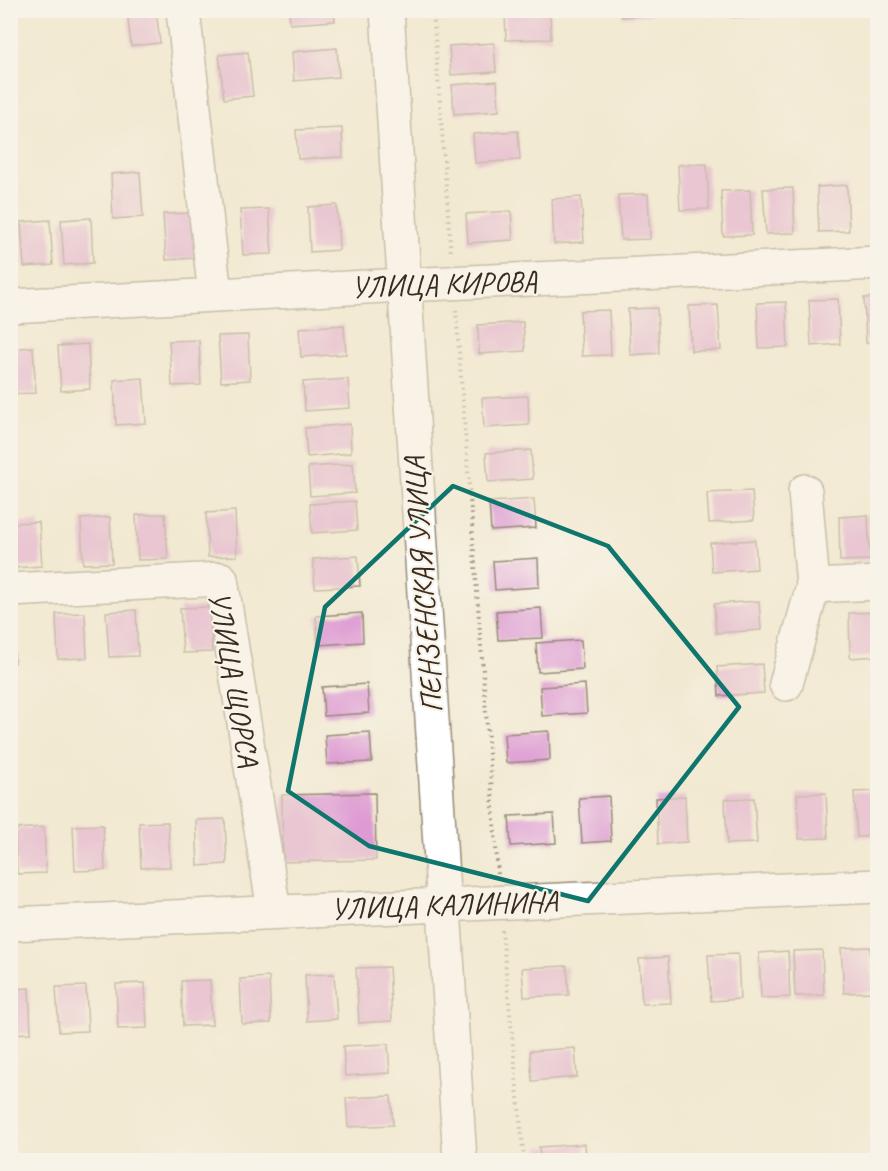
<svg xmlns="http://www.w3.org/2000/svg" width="888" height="1171" viewBox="0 0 888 1171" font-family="Caveat,sans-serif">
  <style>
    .building { fill: #de9bd3 }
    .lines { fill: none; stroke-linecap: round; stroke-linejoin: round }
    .minor-casing { stroke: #968a78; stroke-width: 36 }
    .path { stroke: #968a78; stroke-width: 4; stroke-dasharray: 1.5 4.5; stroke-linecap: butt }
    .minor { stroke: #fff; stroke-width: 33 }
    .marked { fill: none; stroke: #0f766e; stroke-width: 4.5; stroke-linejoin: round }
    .labels { text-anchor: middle; stroke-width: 4.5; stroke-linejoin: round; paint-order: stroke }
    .street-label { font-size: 30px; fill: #3b2a1e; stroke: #f7f3e8 }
  </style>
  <rect width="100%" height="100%" fill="#f7f3e8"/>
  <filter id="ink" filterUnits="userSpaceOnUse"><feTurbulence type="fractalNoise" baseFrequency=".0167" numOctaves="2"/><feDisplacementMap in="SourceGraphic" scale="12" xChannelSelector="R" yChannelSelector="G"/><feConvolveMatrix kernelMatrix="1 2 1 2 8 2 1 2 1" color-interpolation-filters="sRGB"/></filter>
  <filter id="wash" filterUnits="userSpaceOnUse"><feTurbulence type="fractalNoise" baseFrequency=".008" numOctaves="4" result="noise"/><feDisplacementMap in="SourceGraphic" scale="24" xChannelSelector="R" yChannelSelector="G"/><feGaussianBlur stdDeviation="1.35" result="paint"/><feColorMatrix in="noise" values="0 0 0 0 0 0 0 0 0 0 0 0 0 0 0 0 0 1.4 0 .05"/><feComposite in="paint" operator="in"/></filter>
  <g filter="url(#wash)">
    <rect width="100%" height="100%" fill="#f2e9d2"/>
    <g id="blocks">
      <path class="building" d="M127,10H156L160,43L131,46Z
        M289,10H334L335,21L290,24Z
        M550,10L551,39L506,40L505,11Z
        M622,10H651V15L622,17Z
        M732,10H761V17H732Z
        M790,10H819V14L790,15Z
        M494,43L496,72L451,75L449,46Z
        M337,48L339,77L294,81L292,52Z
        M248,52L253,96L224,99L219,55Z
        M497,81L499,111L454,114L452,85Z
        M342,128L343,157L298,159L296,130Z
        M518,131L520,160L475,163L473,134Z
        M707,164L709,209L680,210L678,165Z
        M140,172L143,217L113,219L111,174Z
        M847,185L849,231L819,232L817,187Z
        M793,188L795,233L766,234L763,189Z
        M750,190L752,235L723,236L721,191Z
        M648,194L650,239L621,240L618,195Z
        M581,197L584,242L554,244L552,199Z
        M337,205L339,250L310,252L308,207Z
        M269,209L272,254L243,255L240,210Z
        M511,211L513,240L468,243L466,214Z
        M193,213L195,258L166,260L163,214Z
        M91,218L93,263L64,265L61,220Z
        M50,220L53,265L24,267L21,222Z
        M10,223H14L17,267L10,268Z
        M878,297V342L866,343L864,298Z
        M838,299L840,344L811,346L809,300Z
        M786,302L788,347L759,348L757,303Z
        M718,305L721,350L691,351L689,306Z
        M657,308L659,353L630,355L628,309Z
        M609,310L611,355L582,356L580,311Z
        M523,322L525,351L479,354L478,325Z
        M344,325L346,354L301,357L299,328Z
        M248,335L250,380L221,382L218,336Z
        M199,340L201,385L172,386L169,341Z
        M88,344L90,389L61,391L58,346Z
        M33,347L36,393L10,394V349Z
        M143,378L146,423L116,425L114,380Z
        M348,379L350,408L305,411L303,382Z
        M528,396L529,425L484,428L482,398Z
        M350,424L351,453L307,457L305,428Z
        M531,450L533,479L488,482L486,453Z
        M353,464L355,493L310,496L308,467Z
        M752,491L754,520L709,523L707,493Z
        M534,499L536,528L491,531L489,502Z
        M355,501L357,530L312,533L310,504Z
        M235,511L237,556L208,557L206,513Z
        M165,514L168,559L138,560L136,515Z
        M868,515L870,560L840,561L839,517Z
        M110,517L112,563L83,564L81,519Z
        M39,522L42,566L13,568L10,523Z
        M755,540L757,569L712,572L710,543Z
        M358,556L360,586L315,588L313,559Z
        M538,558L539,587L495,590L493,561Z
        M759,601L761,630L716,633L714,604Z
        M210,607L212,652L183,653L180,608Z
        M541,608L543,638L498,640L496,611Z
        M136,610L138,656L109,657L106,612Z
        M878,612V656L850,658L849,613Z
        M85,613L87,658L58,659L56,614Z
        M362,613L363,642L318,645L316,616Z
        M10,617H12L15,663H10Z
        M581,640L583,669L538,672L536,643Z
        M762,664L764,693L719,696L717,667Z
        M367,684L369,713L324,716L322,687Z
        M585,684L587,713L542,716L540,687Z
        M549,731L550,760L506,763L504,734Z
        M370,732L372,762L327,764L325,735Z
        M878,791V836L857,837L854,792Z
        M375,793L376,860L283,862L282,795Z
        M826,793L828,838L799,839L797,794Z
        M609,796L611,841L582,843L579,798Z
        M685,796L687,842L658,844L656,798Z
        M754,798L757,843L727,844L725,799Z
        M554,814L556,843L511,846L509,816Z
        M225,819L227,864L198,866L196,820Z
        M168,822L170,867L141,868L139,823Z
        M103,825L105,870L75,871L73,826Z
        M44,827L46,873L17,874L15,829Z
        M870,947L873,992L844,993L841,948Z
        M822,950L824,995L795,996L793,951Z
        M788,951L790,997L761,998L759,953Z
        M738,954L740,999L711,1001L708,955Z
        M668,957L671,1003L642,1004L639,959Z
        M567,966L569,995L524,997L522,968Z
        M389,967L392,1021L359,1023L356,968Z
        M334,974L337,1019L307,1021L305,975Z
        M269,977L271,1023L242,1024L240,979Z
        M210,980L212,1025L183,1026L181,981Z
        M145,983L147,1028L118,1029L116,984Z
        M86,986L88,1031L59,1032L56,987Z
        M29,988L31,1033L10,1034V989Z
        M388,1044L390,1073L345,1076L343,1046Z
        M575,1048L577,1077L532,1081L530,1051Z
        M391,1096L393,1125L348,1127L346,1098Z
        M585,1144L586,1160H540L539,1147Z"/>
    </g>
  </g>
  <g filter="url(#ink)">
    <use href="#blocks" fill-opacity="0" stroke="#968a78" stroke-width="1.5"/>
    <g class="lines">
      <g class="minor-casing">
        <path id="minor" d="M183,10L215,295
          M387,10L460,1160
          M10,306L404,285L878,263
          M813,586L878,583
          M10,590L221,579L274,911
          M786,684L813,586L805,491
          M10,924L878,886"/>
      </g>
      <path class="path" d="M433,10L451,255
        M456,310L498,874
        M502,930L524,1160"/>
      <use href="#minor" class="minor"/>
    </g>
  </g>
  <path d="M0 0H888V1171H0ZM453,486L608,546L739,707L588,901L369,846L288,791L325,607Z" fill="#f2e9d2" fill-opacity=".55" fill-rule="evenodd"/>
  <path class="marked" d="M453,486L608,546L739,707L588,901L369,846L288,791L325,607Z"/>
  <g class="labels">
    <g class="street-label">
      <text transform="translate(444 284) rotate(-2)" y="10">УЛИЦА КИРОВА</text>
      <text transform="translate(423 585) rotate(-94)" y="10">ПЕНЗЕНСКАЯ УЛИЦА</text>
      <text transform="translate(234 679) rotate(80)" y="10">УЛИЦА ЩОРСА</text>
      <text transform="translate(444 905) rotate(-2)" y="10">УЛИЦА КАЛИНИНА</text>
    </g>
  </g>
  <rect width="888" height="1171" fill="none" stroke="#f7f3e8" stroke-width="36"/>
</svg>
